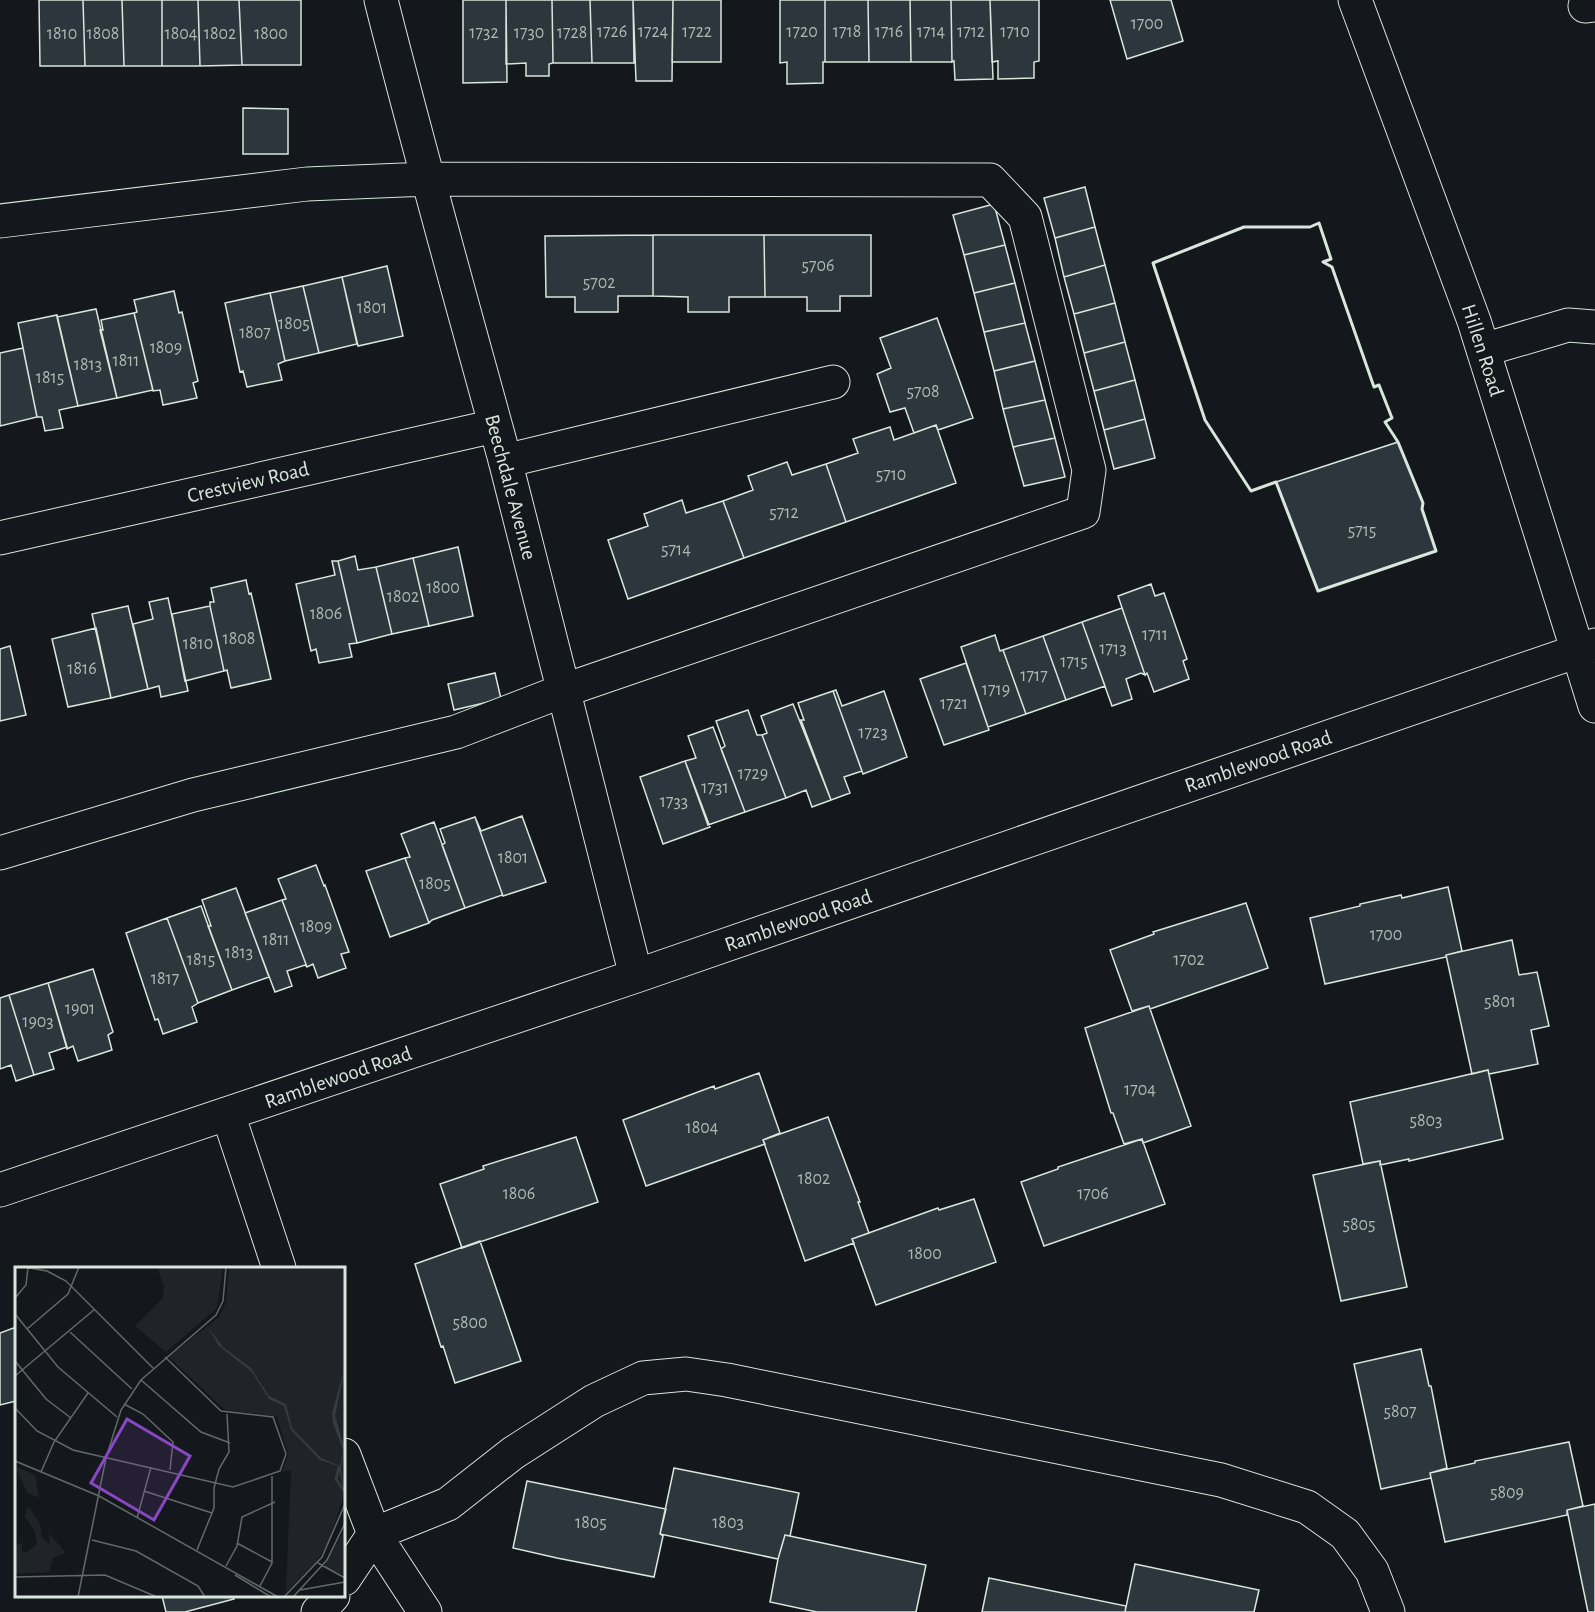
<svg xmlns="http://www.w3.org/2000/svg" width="1595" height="1612" viewBox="0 0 1595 1612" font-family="'Alegreya Sans',sans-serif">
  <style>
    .building { fill: #2c363c; stroke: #d8e6dc; stroke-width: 1.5 }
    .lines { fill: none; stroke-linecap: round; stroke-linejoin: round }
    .minor-casing { stroke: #d8e6dc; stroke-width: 35 }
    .minor { stroke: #14181c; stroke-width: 33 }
    .wall { stroke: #d8e6dc; stroke-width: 3 }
    .labels { text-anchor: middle; stroke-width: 4.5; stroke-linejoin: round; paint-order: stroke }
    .number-label { font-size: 18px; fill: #adbab4 }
    .street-label { font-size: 21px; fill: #d8e6dc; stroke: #14181c }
    .inset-river { fill: none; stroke: #363b3e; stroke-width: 3 }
    .inset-road { fill: none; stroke: #626a69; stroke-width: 1.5 }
    .view { fill: #8948c3; fill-opacity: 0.15; stroke: #8948c3; stroke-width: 3 }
    .inset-edge { fill: none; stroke: #d8e6dc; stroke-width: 3 }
  </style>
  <rect width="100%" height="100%" fill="#14181c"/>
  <path class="building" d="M39,0H83L85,66H40Z
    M83,0H122L124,66H85Z
    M122,0H162V66H124Z
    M162,0H198L200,66H162Z
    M198,0H239L242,65L200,66Z
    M239,0H301V65H242Z
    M463,0H506L507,82L463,83Z
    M506,0H552L553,63L549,64V76H526V63L506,64Z
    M552,0H590L592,63H553Z
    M590,0H633L634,63H592Z
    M633,0H673L672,81H636Z
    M673,0H721V62H672Z
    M780,0H825V62H823V83L787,84V62L780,63Z
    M825,0H868L869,62H825Z
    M868,0H910L911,62H869Z
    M910,0H951L952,62H911Z
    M951,0H990L993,79L955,80L954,61L952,62Z
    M990,0H1039V61L1034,62V78L998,79V61L992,62Z
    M1110,0H1171L1183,41L1127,59Z
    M243,108L288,109V154H243Z
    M1085,187L1095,227L1055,238L1044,198Z
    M994,204L1005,245L964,255L953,215Z
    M1095,227L1105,265L1064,277L1055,238Z
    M653,235V296H618V312H575V297H546L545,236Z
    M653,235H764L765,297H729V312H688V297L653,296Z
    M764,235H871V296H840V311H807V297H765Z
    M1005,245L1015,283L974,293L964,255Z
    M1105,265L1115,303L1074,314L1064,277Z
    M387,266L403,336L358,346L342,277Z
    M342,277L357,344L319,353L303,286Z
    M1015,283L1025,323L984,332L974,293Z
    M303,286L319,353L285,361L270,293Z
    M174,291L179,313L182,312L198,381L193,383L197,398L163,405L160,390L153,391L134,313L137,312L134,300Z
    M270,293L285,361L278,364L282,380L247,387L243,371L240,372L225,303Z
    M1115,303L1125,342L1084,353L1074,314Z
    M96,309L117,398L78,406L57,317Z
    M134,313L153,390L117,398L100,330H103L101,320Z
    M57,315L78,406L59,410L63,428L45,431L42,417H37L18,323Z
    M937,318L973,418L938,430L936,425L914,433L905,408L890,412L877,374L891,368L880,338Z
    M1025,323L1035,361L994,371L984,332Z
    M1125,342L1135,380L1094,391L1084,353Z
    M23,348L37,417L0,426V353Z
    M1035,361L1045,400L1003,409L994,371Z
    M1135,380L1145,419L1104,430L1094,391Z
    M1045,400L1055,438L1013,447L1003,409Z
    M1145,419L1155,458L1114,469L1104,430Z
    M936,425L956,483L846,522L826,464L858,453L853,439L890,427L894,440Z
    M1055,438L1065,477L1024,486L1013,447Z
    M1398,442L1423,503L1422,509L1436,551L1318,591L1276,482Z
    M787,462L792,475L826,464L846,522L744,558L723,501L753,490L748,476Z
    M682,500L686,513L723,501L744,558L628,599L608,540L648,526L644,514Z
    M458,547L473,616L429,626L413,558Z
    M355,556L358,570L376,567L392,634L357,643L338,561Z
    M413,558L429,626L392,634L376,567Z
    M332,561H338L357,643L349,644L352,657L319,663L316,649L311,651L296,584L335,575Z
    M246,580L249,594L251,593L271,679L231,688L227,670L224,671L210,606V602H214L211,588Z
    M1151,584L1155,596L1164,593L1187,659L1183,661L1189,679L1154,692L1147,673L1145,675L1118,596Z
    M168,598L188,691L161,697L159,686L148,689L133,624L153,619L149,602Z
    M128,606L148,689L111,698L92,614Z
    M210,606L224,671L185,681L172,614Z
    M1122,608L1145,675L1141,673L1126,679L1132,699L1112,706L1082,622Z
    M1082,622L1105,686L1066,700L1043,636Z
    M96,628L111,698L68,707L52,639Z
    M995,635L1000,651L1003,650L1026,714L988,727L961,647Z
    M1043,636L1066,700L1026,714L1003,650Z
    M10,646L26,715L0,721V649Z
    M966,663L989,730L944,745L920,679Z
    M495,673L501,699L454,710L448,684Z
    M836,690L842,706L884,691L907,757L863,774L833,691Z
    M833,691L862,771L844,777L850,793L831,800L801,720H804L798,703Z
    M793,704L831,800L812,807L806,790L786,798L762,735L767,733L761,716Z
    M748,710L757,735H762L786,798L745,812L721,749L725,746L716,721Z
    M713,727L745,812L708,825L685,761L696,758L688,736Z
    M685,761L710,827L663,844L640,777Z
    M522,816L546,882L503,896L475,817L481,831Z
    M475,817L503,896L502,895L465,908L442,845L445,843L440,829Z
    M434,822L465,908L432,920L429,923L405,858L410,857L401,834Z
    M405,858L429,923L390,937L366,871Z
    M316,865L324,886L325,885L349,952L341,954L346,968L318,978L313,964L307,967L282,900L286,899L278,879Z
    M1448,887L1462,951L1446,955V957L1325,984L1310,918L1360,906V904L1401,895L1402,898Z
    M236,888L269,977L232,990L208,926H211L202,900Z
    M282,900L307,967L305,965L287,971L292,986L275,992L245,913Z
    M1246,903L1268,968L1150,1009L1149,1006L1132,1011L1110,950L1154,934L1153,932Z
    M201,906L232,990L198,1003L167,918Z
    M167,918L198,1003L192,1007L197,1022L163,1034L158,1019L155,1020L126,933Z
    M1512,940L1519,975L1537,972L1549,1026L1531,1030L1538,1064L1489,1074L1488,1070L1472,1074L1446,955Z
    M93,969L113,1032L108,1035L112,1050L78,1061L73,1046L67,1049L48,983Z
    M48,983L67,1047L49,1053L54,1069L34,1075L9,995Z
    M9,995L34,1075L16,1081L11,1065L0,1069V998Z
    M1149,1006L1191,1126L1143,1143L1142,1139L1124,1144L1113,1113H1111L1085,1028Z
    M1488,1070L1503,1139L1409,1161V1159L1380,1165V1161L1363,1164L1350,1102Z
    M759,1073L780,1133L763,1140L765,1144L646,1186L623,1120L714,1086L715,1089Z
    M828,1117L860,1202H858L869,1233L852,1239L854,1243L805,1261L763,1140Z
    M576,1137L598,1202L462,1248L440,1184L484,1169L483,1166Z
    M1142,1139L1165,1204L1044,1246L1021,1182L1058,1169V1167Z
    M1380,1161L1407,1287L1341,1301L1313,1175Z
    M974,1199L996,1262L876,1305L852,1239L938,1208L939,1210Z
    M480,1241L521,1361L455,1383L443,1346L441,1347L415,1264Z
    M16,1327V1401L0,1405V1333Z
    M1421,1349L1429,1386H1431L1447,1468L1430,1473L1431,1478L1381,1489L1354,1364Z
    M1569,1442L1583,1506L1567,1510V1515L1445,1542L1430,1473L1475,1463V1461Z
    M674,1468L799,1493L790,1536L785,1535L778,1559L660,1534Z
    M527,1481L666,1509L660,1534L663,1536L654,1577L557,1558L513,1548Z
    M1595,1504V1612H1588L1567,1510Z
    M785,1535L926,1565L916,1612H817L770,1602L778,1559Z
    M1135,1564L1259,1590L1254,1612H1125Z
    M989,1578L1126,1606L1125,1612H982Z
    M162,1596H233L234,1599L185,1612H166Z"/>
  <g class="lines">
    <g class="minor-casing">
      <path id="minor" d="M381,0C420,154 463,307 505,460C550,632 593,804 636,976
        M1355,0L1474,321L1595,706
        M1585,6L1595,5
        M0,221L307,184L427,179L990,180L1025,217L1089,470L1083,512L565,690L456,732L193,795L0,853
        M1483,350L1568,325L1595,327
        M505,461L833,382
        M0,538L495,426
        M228,1114L279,1268
        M0,1190L636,976L1595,645
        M344,1455L374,1534L425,1612
        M344,1579L374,1534L448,1504L513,1453L594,1401L643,1378L686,1374L727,1380L1221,1480L1307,1507L1345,1534L1372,1571L1388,1612
        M318,1612L333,1596"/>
    </g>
    <use href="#minor" class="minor"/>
    <path class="wall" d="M1319,223L1331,259L1323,262L1332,267L1374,387L1379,385L1392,418L1385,422L1398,442L1423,503L1422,509L1436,551L1318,591L1276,482L1251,491L1205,420L1153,263L1244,227H1310Z"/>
  </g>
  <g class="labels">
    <g class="number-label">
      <text x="1147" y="29">1700</text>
      <text x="612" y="37">1726</text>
      <text x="653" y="37">1724</text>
      <text x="697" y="37">1722</text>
      <text x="802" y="37">1720</text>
      <text x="847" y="37">1718</text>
      <text x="889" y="37">1716</text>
      <text x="931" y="37">1714</text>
      <text x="971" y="37">1712</text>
      <text x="1015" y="37">1710</text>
      <text x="484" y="38">1732</text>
      <text x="529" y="38">1730</text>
      <text x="572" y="38">1728</text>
      <text x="62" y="39">1810</text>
      <text x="103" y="39">1808</text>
      <text x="181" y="39">1804</text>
      <text x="220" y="39">1802</text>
      <text x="271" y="39">1800</text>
      <text x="818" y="271">5706</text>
      <text x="599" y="288">5702</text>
      <text x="372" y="313">1801</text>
      <text x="294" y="329">1805</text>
      <text x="255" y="338">1807</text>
      <text x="166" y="353">1809</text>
      <text x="126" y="366">1811</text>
      <text x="88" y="370">1813</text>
      <text x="50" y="383">1815</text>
      <text x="923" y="397">5708</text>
      <text x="891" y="480">5710</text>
      <text x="784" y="518">5712</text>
      <text x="1362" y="536">5715</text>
      <text x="676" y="555">5714</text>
      <text x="443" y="593">1800</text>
      <text x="403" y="602">1802</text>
      <text x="326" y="619">1806</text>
      <text x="1155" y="640">1711</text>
      <text x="239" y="644">1808</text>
      <text x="198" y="649">1810</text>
      <text x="1113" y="654">1713</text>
      <text x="1074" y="667">1715</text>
      <text x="82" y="674">1816</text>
      <text x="1034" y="681">1717</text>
      <text x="996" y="695">1719</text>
      <text x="954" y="709">1721</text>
      <text x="873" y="738">1723</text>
      <text x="753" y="779">1729</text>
      <text x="715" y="793">1731</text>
      <text x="674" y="807">1733</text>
      <text x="513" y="863">1801</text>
      <text x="435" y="889">1805</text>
      <text x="316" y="932">1809</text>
      <text x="1386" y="940">1700</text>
      <text x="276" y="945">1811</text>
      <text x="239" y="958">1813</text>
      <text x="201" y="965">1815</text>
      <text x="1189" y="965">1702</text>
      <text x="165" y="984">1817</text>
      <text x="1500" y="1007">5801</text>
      <text x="80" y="1014">1901</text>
      <text x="38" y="1027">1903</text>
      <text x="1140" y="1095">1704</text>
      <text x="1426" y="1126">5803</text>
      <text x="702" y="1133">1804</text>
      <text x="814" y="1184">1802</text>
      <text x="519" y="1199">1806</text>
      <text x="1093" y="1199">1706</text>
      <text x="1359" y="1230">5805</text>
      <text x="925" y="1259">1800</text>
      <text x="470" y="1328">5800</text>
      <text x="1400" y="1417">5807</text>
      <text x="1507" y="1498">5809</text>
      <text x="591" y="1528">1805</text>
      <text x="728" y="1528">1803</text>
    </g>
    <g class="street-label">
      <text transform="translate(1483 350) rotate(72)" y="7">Hillen Road</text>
      <text transform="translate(248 482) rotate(-13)" y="7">Crestview Road</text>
      <text transform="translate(511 487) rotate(75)" y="7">Beechdale Avenue</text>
      <text transform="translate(1258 761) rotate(-19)" y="7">Ramblewood Road</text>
      <text transform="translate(798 920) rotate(-19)" y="7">Ramblewood Road</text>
      <text transform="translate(338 1077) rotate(-19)" y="7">Ramblewood Road</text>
    </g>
  </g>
  <g transform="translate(15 1267)">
    <rect width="330" height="330" fill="#14181c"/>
    <path d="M142,0H208L202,41L151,85L120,59L148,31L149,19ZM214,0H330V225L313,276L301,295L271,325L276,203L267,205L273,188L262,149L210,143L154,90L204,50L211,36ZM0,199L20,208L24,231L12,225ZM13,239L25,257L27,271L35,277L34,266L51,286L38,291L34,305L0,307V278L8,276L6,283L11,286L22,277L20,265L10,249ZM330,261V308H328L310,299Z" fill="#202428"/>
    <path d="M193,60L208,80L236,101L254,129L271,137L277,161L306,191L325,199L328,183L318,156L317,146L330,100L320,149L329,179L326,203L330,227L323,199L305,193L276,163L269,139L254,132L237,105L204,79Z" fill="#363b3e"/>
    <path class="inset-river" d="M324,201L321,212L330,225"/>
    <path class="inset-road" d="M9,0L32,4L51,14L138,101M0,31L11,18L13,1M0,47L43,100L102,150M12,62L53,27L64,0M55,65L117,122M0,94L31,132L56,151M0,109L80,42M126,113L186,165L215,176M109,137L128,147L158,175L155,203M0,141L22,164L58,183L218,220L265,204L271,187L258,150L206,144L150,90M0,194L84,229L263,330M26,205L39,175L73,126M129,224L197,246M122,251L136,200M77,273L121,284L183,319L190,330M222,276L257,295M182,283L199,241V221L204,202L214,185L212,147M303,296L330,311M211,299L222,279L227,250L260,235M220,308L256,330M0,310L90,308L142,330M245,319L257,296V209M285,323L330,315M63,330L91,191L106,143L126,113L201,48L208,34L211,0M269,330L307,290L330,237M278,330L312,293L330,256"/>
    <path class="view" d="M112,152L175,189L139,253L76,216Z"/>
    <rect width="330" height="330" class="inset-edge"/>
  </g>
</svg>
